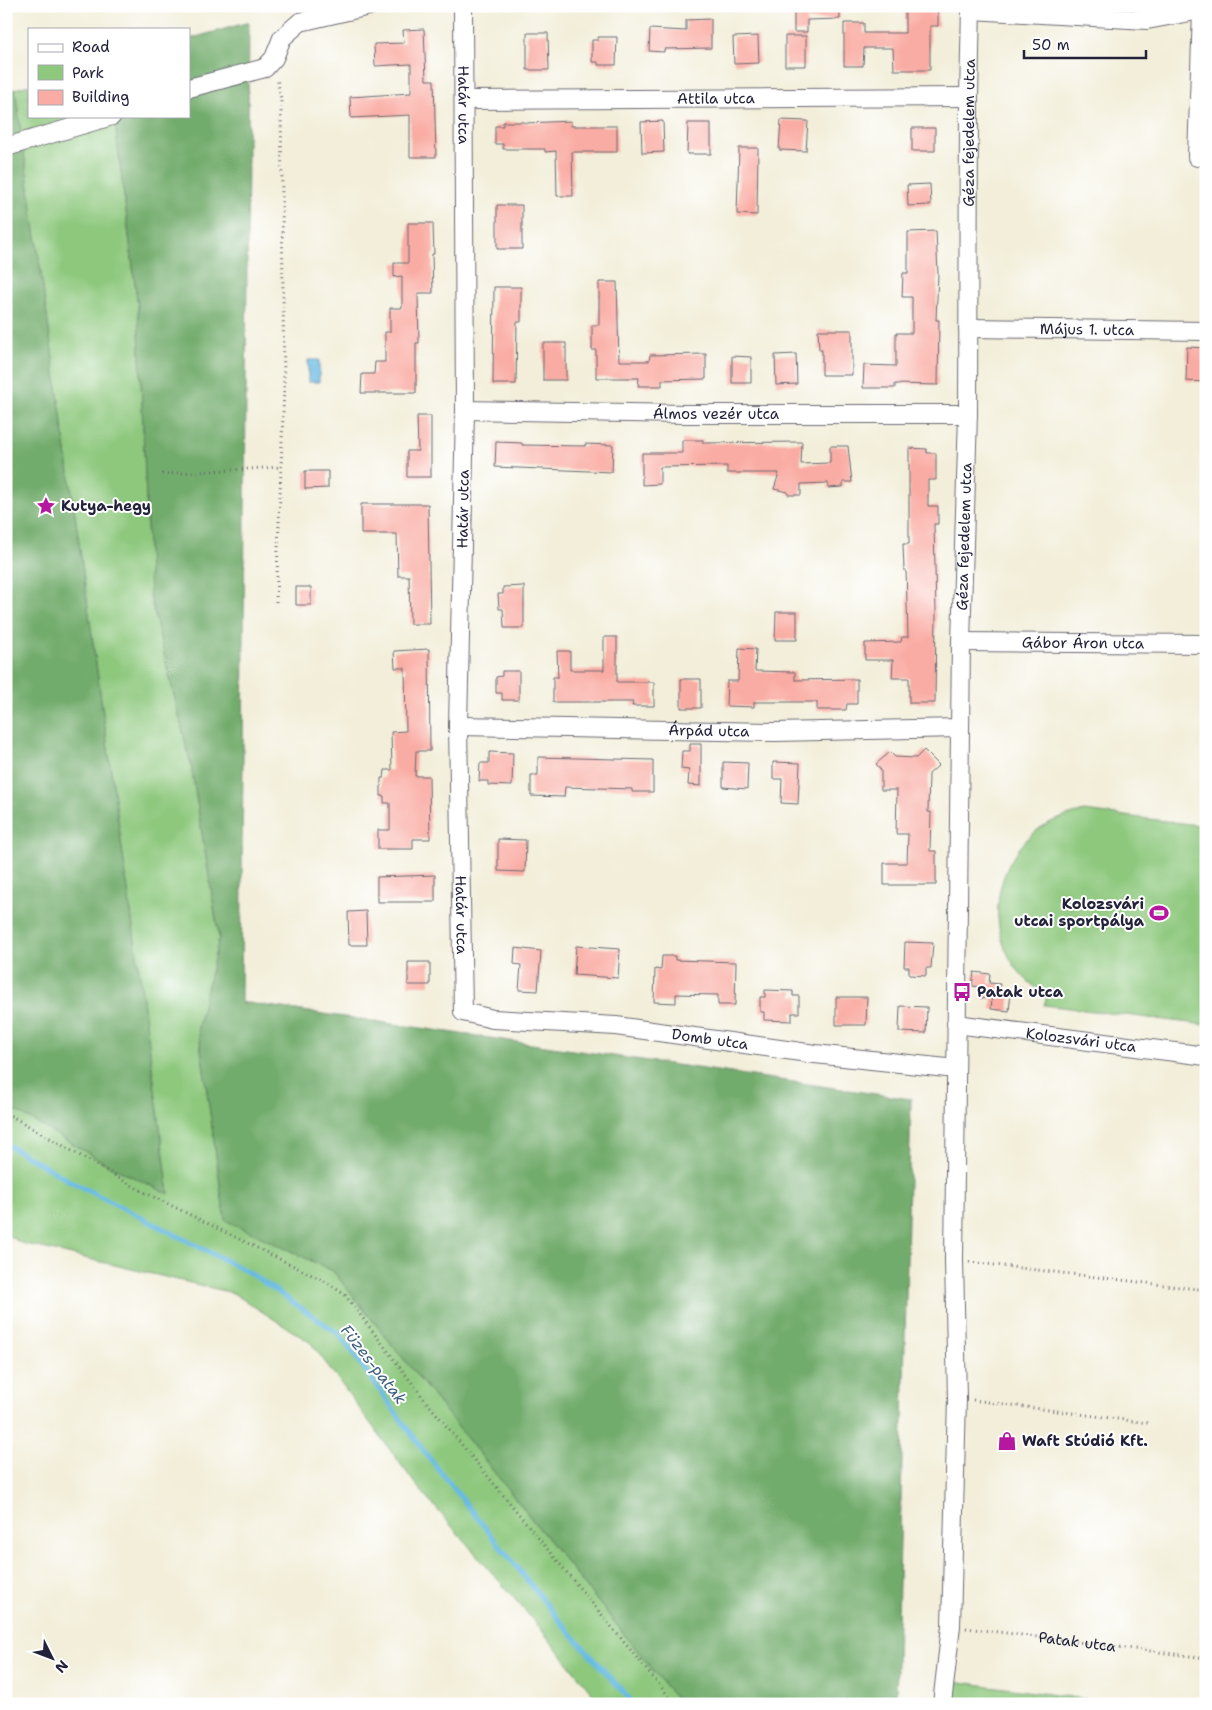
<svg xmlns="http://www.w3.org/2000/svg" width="1212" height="1710" viewBox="0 0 1212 1710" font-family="'Shantell Sans',sans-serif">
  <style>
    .green { fill: #8dc87d; stroke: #58755c }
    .forest { fill: #72ac6c; stroke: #4a6754 }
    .water { fill: #66bae2; stroke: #446e8e }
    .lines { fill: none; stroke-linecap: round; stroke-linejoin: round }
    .stream { stroke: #66bae2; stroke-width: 5 }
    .building { fill: #f9aca3 }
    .street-casing { stroke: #6b6972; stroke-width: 20 }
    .path { stroke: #6b6972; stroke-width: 3; stroke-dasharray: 1 4; stroke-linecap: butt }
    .street { stroke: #fff; stroke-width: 18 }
    .labels { text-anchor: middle; stroke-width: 4; stroke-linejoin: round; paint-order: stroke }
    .street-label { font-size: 15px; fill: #22223b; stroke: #fff }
    .poi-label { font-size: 15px; font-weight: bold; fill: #22223b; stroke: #fff; text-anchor: start }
    .water-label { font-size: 16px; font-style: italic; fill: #3d5f7e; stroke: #fff }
  </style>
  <rect width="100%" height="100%" fill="#fff"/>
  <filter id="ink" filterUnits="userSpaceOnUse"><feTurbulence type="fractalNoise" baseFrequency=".02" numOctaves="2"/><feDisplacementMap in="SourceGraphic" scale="10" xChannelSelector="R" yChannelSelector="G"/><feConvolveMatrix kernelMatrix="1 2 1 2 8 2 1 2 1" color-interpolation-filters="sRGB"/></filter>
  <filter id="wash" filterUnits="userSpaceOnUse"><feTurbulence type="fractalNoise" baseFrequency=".0096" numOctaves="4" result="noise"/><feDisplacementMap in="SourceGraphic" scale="20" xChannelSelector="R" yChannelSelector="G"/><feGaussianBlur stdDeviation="1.12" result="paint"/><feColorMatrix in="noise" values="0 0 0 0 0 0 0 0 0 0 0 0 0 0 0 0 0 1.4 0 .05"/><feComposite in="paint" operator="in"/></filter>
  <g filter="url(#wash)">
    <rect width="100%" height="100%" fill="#f2eed9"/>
    <path class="green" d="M29,85V116H114L138,307L150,596L191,765L219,938L198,1027L225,1220L333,1271L680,1704H601L539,1627L416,1485L311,1343L233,1293L21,1243L6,1234V1105L110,1166L169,1194L138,962L15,89Z
      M1084,811L1206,826V1025L1044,1005L1047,995C985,960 982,877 1035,832C1049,820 1067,816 1084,811Z
      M953,1681L1122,1704H954Z"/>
    <path class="forest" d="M249,22L241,1002L911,1099L896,1704H680L333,1271L225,1220L198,1027L219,938L191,765L150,596L138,307L114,116H189V39Z
      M15,89L138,962L169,1194L110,1166L6,1105V91Z"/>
    <path class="water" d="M308,360H319V382H308Z"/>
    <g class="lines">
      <path class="stream" d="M6,1144L70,1181L250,1273L339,1334L423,1450L559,1620L634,1704"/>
    </g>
    <g id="blocks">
      <path class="building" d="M794,6H840V19L807,20V32H794Z
        M905,6H938V26H930V70H894L893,48H864L863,66H844V23H864V33H905Z
        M711,19V48L664,49V52L649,51L650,29L686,31V20Z
        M424,29L426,80H434L436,157H410V115L351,118L350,97L411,93V64L375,66L374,44L404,43L403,30Z
        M527,33H548L549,70H527Z
        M758,36L759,63L734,64L733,37Z
        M785,36H806V66H785Z
        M598,37H617L616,65H598V62H592V40H598Z
        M781,120L808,121L806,151L779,150Z
        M571,121V126H617V152H572L573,196H557L556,151L545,152V149H503V144H495V126H503V122H525V123Z
        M663,121L664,152L642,153L641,122Z
        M688,123H711V154H687Z
        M912,128H935V151H912Z
        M739,148H758L757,215L737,214Z
        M930,184L931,205L908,206L907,185Z
        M497,205H522V249H497Z
        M408,223H433L434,254H432L433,293H418L419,343H416V393H361L362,374H374L375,362H385V332H390V308H402V276L394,277V263H408Z
        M936,231L938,274L936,320H939L938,385L895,384V388H863L864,365L896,366V333H912V297H902L903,273H908V232Z
        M599,282H617L619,361H649L650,355L706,354V379L662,380V386H638L639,378H596V350H592V325H599Z
        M494,287H521V322H517L516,384H493Z
        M818,330H852V375H822V350H819Z
        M543,343H566V380H543Z
        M1187,347L1206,348V382L1186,381Z
        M796,354L797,384L776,385L775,355Z
        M732,356L751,357V383H732Z
        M417,416H431V477H407V451H418Z
        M682,440H703V443L802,442L801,464L830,463V446H848L852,482H843V487L828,488V483L801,484V495H788V492L774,489L779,473H727V466L660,467V484L642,485V453H682Z
        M496,442L522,443V445L585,446V444L613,445L612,472L495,467Z
        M909,448L927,449V453H936V480H928V506H938V524H934L936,613L935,703H909V678H892L893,660H865V643L901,642L902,637H908L906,570H904L903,544H909Z
        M305,471H328V488L305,489Z
        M361,504H428L430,624H410L409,576H398L397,534H361Z
        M524,586V628H504L503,609H499L498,594H503V587Z
        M296,587H311V605H296Z
        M776,612H797V640H775Z
        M604,637H617V682H654V706H632L633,702H553V677H558L557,651H570V670H604Z
        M739,648L756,649L755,671L795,672V680L857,679V704H847L846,710H817V702H754V707L726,706L727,681H738Z
        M429,649L430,751H416L415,776H429L430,839H413V849H378V830H390V803H384V796H381V778H384L385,770H392L391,732L406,731L405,668H395L394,651Z
        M502,671H519V700H502V693H496V677L502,676Z
        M681,679H701V708H681Z
        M690,744H701V786L688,785L689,770L681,769L682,751H690Z
        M924,750L939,765L929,774L928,812H931L930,851H936V885H884V863H907L908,834H896L897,790H881V770L876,764L890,752L895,757L916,758Z
        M489,752L513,753L512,786L488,785V781H479L480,763H489Z
        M538,757L653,760V792H632V789L565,787L564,797L531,796V775H538Z
        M723,762L748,763L747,789L723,787Z
        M773,762L800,763L798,804L781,803L782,779H773Z
        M498,839L526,840L525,872L498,871Z
        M435,875V902H377V877Z
        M366,911L367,945H349L348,912Z
        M905,942L933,943L931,968H926V976L909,975V967H904Z
        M576,946L620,949L618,978L574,975Z
        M515,948L541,951L538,991L519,990L521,965L514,964Z
        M662,956H675V960L736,962L735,1005H718V995L676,994V1003L654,1002L655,969L661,970Z
        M408,962H430V985H408Z
        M974,972L990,974L989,983L1000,984L999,991L1011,993L1009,1011L991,1009L992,999L981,998L983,987L972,986Z
        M765,990L793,991V996H799V1013H792V1021L764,1020V1012H760V997H765Z
        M836,997H867L866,1025H836Z
        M900,1006L927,1007L926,1033L899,1032Z"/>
    </g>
  </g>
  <g filter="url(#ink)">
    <use href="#blocks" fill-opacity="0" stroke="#6b6972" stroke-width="1"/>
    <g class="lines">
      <g class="street-casing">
        <g id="street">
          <path id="s2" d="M463,6L465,410L458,726L463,1012L493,1019L616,1026L815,1054L956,1069"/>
          <path d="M971,10L1147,20L1206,9"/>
          <path d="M189,88L265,68L274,58L282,38L300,22L369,6"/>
          <path id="s3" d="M464,100L969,97"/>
          <path d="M6,147L112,116"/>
          <path d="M1197,157L1202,11"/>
          <path id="s4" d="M968,328L1206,331"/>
          <path id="s5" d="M465,410L684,414H968"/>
          <path id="s6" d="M961,642L1206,644"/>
          <path id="s7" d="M458,726L775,732L960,728"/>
          <path id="s8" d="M956,1024L1206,1056"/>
          <path id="s9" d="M942,1704L951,1626L957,1398L954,1260L961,642L968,414L969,97L971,6"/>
        </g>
      </g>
      <g class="path">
        <path d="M162,474L281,467"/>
        <path d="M276,602L284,388L281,99L277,78"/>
        <path d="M6,1113L140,1190L328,1283L345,1295L425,1400L675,1704"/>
        <path d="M969,1262L1206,1290"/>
        <path d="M973,1400L1148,1423"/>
        <path id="s1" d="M966,1628L1206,1658"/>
      </g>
      <use href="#street" class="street"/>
    </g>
  </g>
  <defs>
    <g id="sight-bare" transform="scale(1.5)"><path d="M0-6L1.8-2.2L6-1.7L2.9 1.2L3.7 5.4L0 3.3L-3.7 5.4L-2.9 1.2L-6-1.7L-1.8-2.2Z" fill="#b5179e" stroke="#fff" stroke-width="2.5" paint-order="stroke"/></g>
    <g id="stadium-bare" transform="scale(1.5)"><path d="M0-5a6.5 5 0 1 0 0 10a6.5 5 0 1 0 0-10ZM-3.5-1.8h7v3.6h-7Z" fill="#b5179e" stroke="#fff" stroke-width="2.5" paint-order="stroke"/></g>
    <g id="bus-bare" transform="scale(1.5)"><path d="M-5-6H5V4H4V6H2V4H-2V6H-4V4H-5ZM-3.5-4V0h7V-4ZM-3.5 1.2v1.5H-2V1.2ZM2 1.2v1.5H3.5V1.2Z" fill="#b5179e" stroke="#fff" stroke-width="2.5" paint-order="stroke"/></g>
    <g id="shop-bare" transform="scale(1.5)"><path d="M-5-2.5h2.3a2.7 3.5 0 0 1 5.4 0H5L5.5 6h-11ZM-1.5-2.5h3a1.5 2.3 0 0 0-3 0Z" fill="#b5179e" stroke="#fff" stroke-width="2.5" paint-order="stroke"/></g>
  </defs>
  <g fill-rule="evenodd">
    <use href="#sight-bare" x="46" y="506"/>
    <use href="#stadium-bare" x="1159" y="913"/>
    <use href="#bus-bare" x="962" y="992"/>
    <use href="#shop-bare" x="1007" y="1441"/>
  </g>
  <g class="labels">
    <g class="street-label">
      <text dy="5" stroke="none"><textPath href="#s3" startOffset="252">Attila utca</textPath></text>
      <text dy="5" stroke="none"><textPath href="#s2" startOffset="99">Határ utca</textPath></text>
      <text dy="5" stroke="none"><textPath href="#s9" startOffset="1572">Géza fejedelem utca</textPath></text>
      <text dy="5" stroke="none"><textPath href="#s4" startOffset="119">Május 1. utca</textPath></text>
      <text dy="5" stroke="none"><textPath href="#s5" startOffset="251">Álmos vezér utca</textPath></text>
      <text transform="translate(463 509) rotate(-89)" y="5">Határ utca</text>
      <text dy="5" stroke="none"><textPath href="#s9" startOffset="1168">Géza fejedelem utca</textPath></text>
      <text dy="5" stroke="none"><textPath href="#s6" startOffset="122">Gábor Áron utca</textPath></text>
      <text dy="5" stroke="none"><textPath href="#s7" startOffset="251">Árpád utca</textPath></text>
      <text dy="5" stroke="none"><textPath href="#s2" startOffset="909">Határ utca</textPath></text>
      <text dy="5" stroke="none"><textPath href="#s2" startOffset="1255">Domb utca</textPath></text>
      <text dy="5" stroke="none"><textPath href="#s8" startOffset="126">Kolozsvári utca</textPath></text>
      <text dy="5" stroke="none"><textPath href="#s1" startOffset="112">Patak utca</textPath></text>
    </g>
    <g class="poi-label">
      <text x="61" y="511">Kutya-hegy</text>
      <text x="1144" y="909" text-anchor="end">Kolozsvári<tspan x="1144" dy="17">utcai sportpálya</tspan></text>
      <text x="977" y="997">Patak utca</text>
      <text x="1022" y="1446">Waft Stúdió Kft.</text>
    </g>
    <g class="water-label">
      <text transform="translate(374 1364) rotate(52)" y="6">Füzes-patak</text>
    </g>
  </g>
  <rect width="1212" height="1710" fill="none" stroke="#fff" stroke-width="25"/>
  <rect x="28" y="28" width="162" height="90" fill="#ffffff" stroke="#a7a7b1"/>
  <rect x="38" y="44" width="25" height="8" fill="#ffffff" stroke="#a7a7b1"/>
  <text x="72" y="52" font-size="15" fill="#22223b">Road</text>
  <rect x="38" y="65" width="25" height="15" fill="#8dc87d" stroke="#a7a7b1"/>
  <text x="72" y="78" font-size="15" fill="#22223b">Park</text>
  <rect x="38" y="90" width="25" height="15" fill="#f9aca3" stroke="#a7a7b1"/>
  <text x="72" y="102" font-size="15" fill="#22223b">Building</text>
  <g transform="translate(52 1658) rotate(132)" stroke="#ffffff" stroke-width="4" paint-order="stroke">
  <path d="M0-4L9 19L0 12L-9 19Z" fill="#22223b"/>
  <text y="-8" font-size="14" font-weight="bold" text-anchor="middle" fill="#22223b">N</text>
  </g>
  <path d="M1024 50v8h122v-8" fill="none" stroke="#22223b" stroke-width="2.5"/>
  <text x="1032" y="50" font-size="15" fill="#22223b" stroke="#ffffff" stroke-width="4" paint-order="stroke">50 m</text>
</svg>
